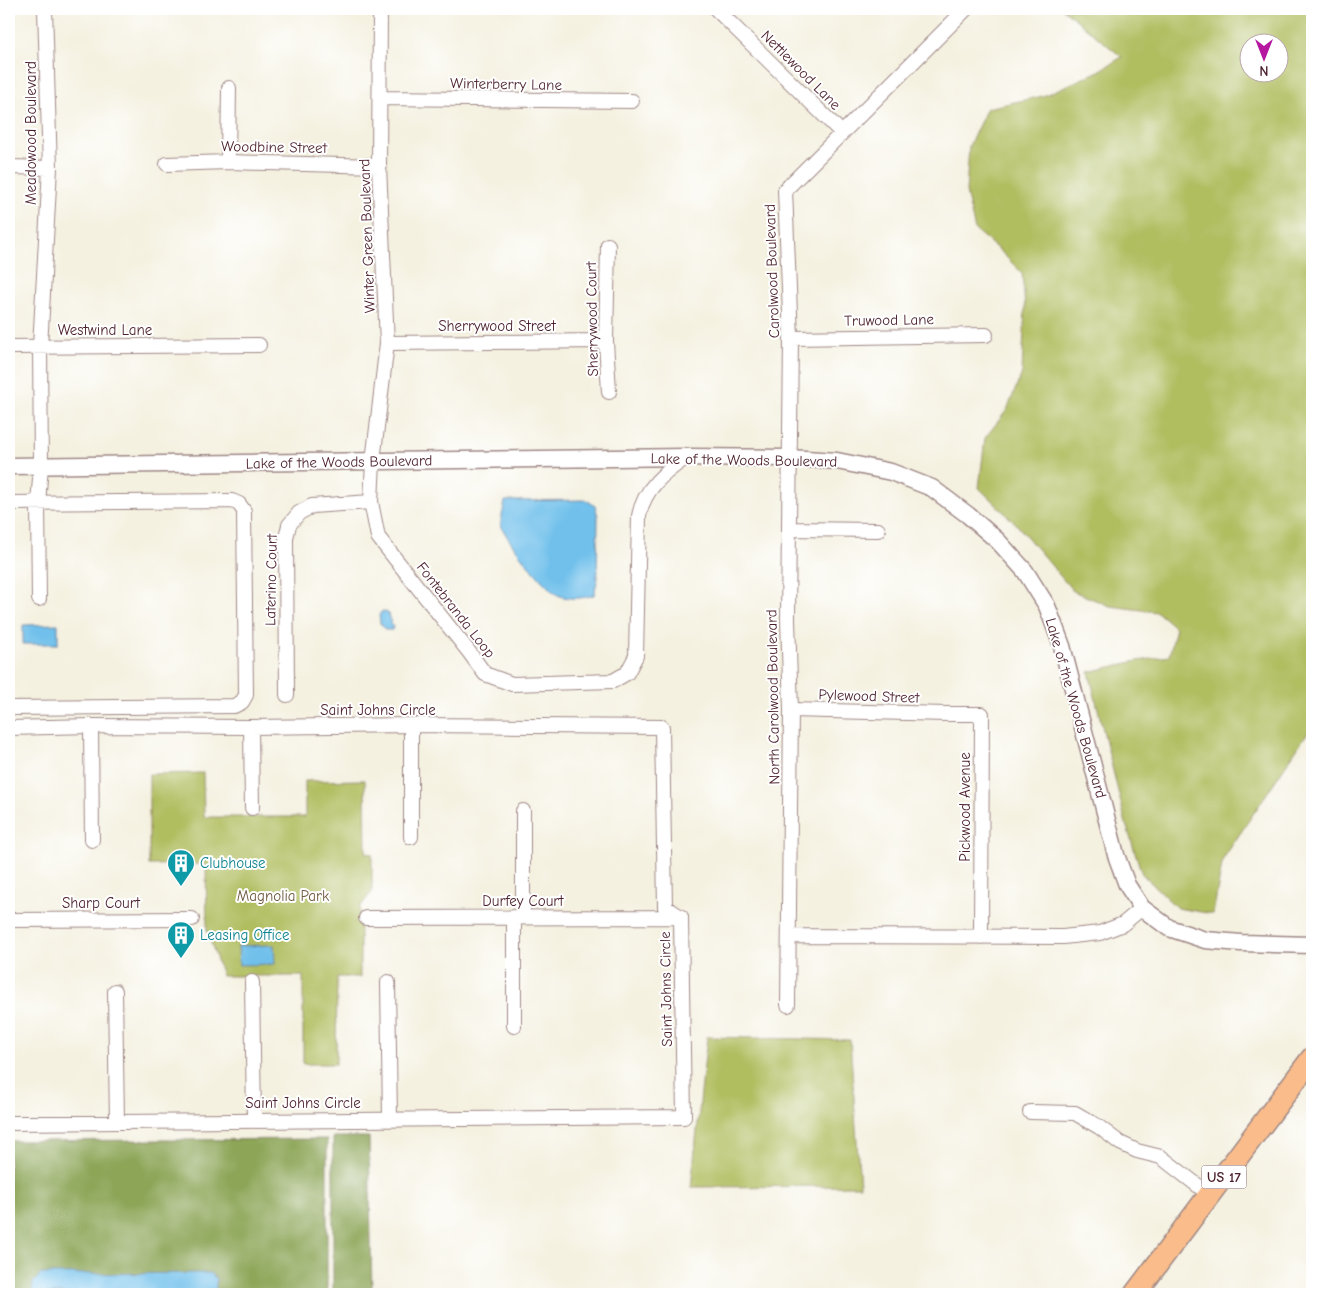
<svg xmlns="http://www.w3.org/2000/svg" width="1321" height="1303" viewBox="0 0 1321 1303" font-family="'Comic Neue',sans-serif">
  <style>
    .green { fill: #b1be61; stroke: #7e6e46; fill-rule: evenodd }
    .forest { fill: #8ca557; stroke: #6b6241 }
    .water { fill: #6fc0eb; stroke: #5c708b }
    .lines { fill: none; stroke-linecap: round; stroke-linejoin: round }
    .minor-casing { stroke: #9f8886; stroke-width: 16 }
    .tertiary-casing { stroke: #9f8886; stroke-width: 19 }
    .primary-casing { stroke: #9f8886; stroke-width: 24 }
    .minor { stroke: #fff; stroke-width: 14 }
    .tertiary { stroke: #fff; stroke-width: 16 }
    .primary { stroke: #f9bc8a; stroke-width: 21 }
    .labels { text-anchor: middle; stroke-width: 4; stroke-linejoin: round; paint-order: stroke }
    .shield { fill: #fff; stroke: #80626b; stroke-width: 1 }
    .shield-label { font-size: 14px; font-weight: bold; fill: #4a1f2b }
    .street-label { font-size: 15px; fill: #4a1f2b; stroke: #fff }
    .culture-label { font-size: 15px; fill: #0d838f; stroke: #fff; text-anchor: start }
    .park-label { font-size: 15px; fill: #6e573e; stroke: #fff }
  </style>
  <rect width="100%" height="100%" fill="#fff"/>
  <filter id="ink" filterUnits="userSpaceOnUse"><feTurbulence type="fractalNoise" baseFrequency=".02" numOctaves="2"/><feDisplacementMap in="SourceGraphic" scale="10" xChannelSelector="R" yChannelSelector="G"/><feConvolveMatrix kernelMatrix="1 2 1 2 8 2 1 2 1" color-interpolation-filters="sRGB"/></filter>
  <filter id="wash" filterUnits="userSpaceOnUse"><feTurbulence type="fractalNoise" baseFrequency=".0096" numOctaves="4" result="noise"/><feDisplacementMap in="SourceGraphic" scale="20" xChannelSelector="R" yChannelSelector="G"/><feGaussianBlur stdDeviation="1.12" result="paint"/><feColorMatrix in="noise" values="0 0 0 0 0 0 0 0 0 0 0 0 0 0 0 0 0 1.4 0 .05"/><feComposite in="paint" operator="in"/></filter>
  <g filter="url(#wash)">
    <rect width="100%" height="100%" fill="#f4f1e0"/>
    <path class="green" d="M1063,9H1312V726L1223,859L1213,914L1177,908L1142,874L1126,824L1089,672L1132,662L1169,656L1176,628L1157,612L1110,606L1073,591L1017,525L979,488L985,438L1007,410L1022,373L1025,307L1022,273L1000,251L975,230L966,192L969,146L987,108L1043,96L1099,71L1122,57ZM1278,42V72H1248V42Z
      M203,773L204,817H305V781L365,780L366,853L372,854V892L360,907V977H337L336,1064H303V976H222L207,930L206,864L149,865V774Z
      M707,1037L850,1040L860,1186L691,1187Z"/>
    <path class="forest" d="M333,1137H369L372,1294H333Z
      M327,1139V1294H9V1141Z"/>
    <path class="water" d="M587,500L595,506L598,516L597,582L594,595C583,599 565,600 556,594C545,587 502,535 501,524C501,517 504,508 505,501Z
      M382,611L388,613L389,618L393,627L392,630H385L380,623L379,615Z
      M58,624V644H23V625Z
      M274,945L275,964L239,965L238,946Z
      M211,1273L216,1279V1294H32L33,1283L41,1274Z"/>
  </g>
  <g filter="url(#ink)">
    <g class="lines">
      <g class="minor-casing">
        <path id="minor" d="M380,9L379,166L387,343L373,461L371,502L378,537L469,652L485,674L512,684L613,681L627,673L636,656L639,516C644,488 665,472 687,457
          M716,9L842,133
          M380,98L632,101
          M228,162L229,88
          M167,164L228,162L379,166
          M9,167L50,168
          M608,245L606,341L609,392
          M791,338L986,335
          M387,343L606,341
          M9,347L259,345
          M9,503L232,501L239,504L244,511L246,695L242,702L234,706L9,708
          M789,529L878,530
          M39,599L38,503L41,466L40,347L50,168L45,9
          M287,695L286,538L289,525L299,513L312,506L371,502
          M791,710L946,714H982L981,937
          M411,725V837
          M91,726L92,840
          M251,727L252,808
          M9,728L91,726L251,727L411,725L662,727L665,907L681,917
          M514,917V1026
          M523,917V811
          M366,918L680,917
          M9,920L192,919
          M789,936L1063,937L1100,933L1123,924L1142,908
          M252,982L254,1120
          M388,982L390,1119
          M115,991L117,1122
          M788,1005L791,710L788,620L791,338L785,190L966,9
          M1030,1112L1075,1113L1099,1127L1120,1143L1137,1151L1161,1157L1210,1195
          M9,1123L684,1117L681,917"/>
      </g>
      <g class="tertiary-casing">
        <path id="tertiary" d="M9,466L687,457L789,458L837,461L891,472L932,488L968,515L998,541L1025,571L1047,606L1062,646L1116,855L1127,885L1142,908L1169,928L1205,940L1241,943L1312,945"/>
      </g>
      <g class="primary-casing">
        <path id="primary" d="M1135,1294L1312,1058"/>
      </g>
      <use href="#minor" class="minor"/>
      <use href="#tertiary" class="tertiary"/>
      <use href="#primary" class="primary"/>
    </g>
  </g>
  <defs>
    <g id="building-pin" transform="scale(1.4375)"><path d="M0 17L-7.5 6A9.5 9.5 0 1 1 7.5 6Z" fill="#0f9aa8" stroke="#fff"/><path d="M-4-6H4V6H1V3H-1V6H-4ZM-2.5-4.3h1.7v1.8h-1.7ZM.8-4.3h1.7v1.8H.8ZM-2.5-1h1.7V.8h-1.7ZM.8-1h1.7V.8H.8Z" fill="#fff"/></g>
  </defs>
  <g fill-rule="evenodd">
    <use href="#building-pin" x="181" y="863"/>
    <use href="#building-pin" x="181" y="935"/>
  </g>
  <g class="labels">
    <rect class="shield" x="1201.5" y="1165.5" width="45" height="23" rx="4"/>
    <g class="shield-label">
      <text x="1224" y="1182">US 17</text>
    </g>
    <g class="street-label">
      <text transform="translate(801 70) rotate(45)" y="5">Nettlewood Lane</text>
      <text transform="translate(506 84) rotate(1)" y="5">Winterberry Lane</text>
      <text transform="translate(31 133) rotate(-90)" y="5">Meadowood Boulevard</text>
      <text transform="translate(274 147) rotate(1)" y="5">Woodbine Street</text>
      <text transform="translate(367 236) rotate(-92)" y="5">Winter Green Boulevard</text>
      <text transform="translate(772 271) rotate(-92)" y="5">Carolwood Boulevard</text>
      <text transform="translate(592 319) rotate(-91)" y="5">Sherrywood Court</text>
      <text transform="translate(889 320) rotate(-1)" y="5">Truwood Lane</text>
      <text x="497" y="331">Sherrywood Street</text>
      <text x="105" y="335">Westwind Lane</text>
      <text transform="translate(744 460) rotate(1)" y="5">Lake of the Woods Boulevard</text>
      <text transform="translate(339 462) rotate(-1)" y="5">Lake of the Woods Boulevard</text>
      <text transform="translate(271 580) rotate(-89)" y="5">Laterino Court</text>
      <text transform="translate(456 610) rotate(52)" y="5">Fontebranda Loop</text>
      <text transform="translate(869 696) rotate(2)" y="5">Pylewood Street</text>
      <text transform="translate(773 697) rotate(-91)" y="5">North Carolwood Boulevard</text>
      <text transform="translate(1076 708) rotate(74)" y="5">Lake of the Woods Boulevard</text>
      <text x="378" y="715">Saint Johns Circle</text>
      <text transform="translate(965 807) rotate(-90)" y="5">Pickwood Avenue</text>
      <text x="523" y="906">Durfey Court</text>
      <text x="101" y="908">Sharp Court</text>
      <text transform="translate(666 989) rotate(-91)" y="5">Saint Johns Circle</text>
      <text x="303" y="1108">Saint Johns Circle</text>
    </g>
    <g class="culture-label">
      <text x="200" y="868">Clubhouse</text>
      <text x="200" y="940">Leasing Office</text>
    </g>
    <g class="park-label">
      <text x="283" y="901">Magnolia Park</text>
    </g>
  </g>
  <rect width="1321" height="1303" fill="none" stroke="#fff" stroke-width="30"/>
  <g transform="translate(1264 58) rotate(180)"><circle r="24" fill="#ffffff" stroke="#b7a5aa"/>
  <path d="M0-4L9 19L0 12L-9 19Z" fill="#b5179e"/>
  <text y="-8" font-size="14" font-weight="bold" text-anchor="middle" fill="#4a1f2b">N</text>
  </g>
</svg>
